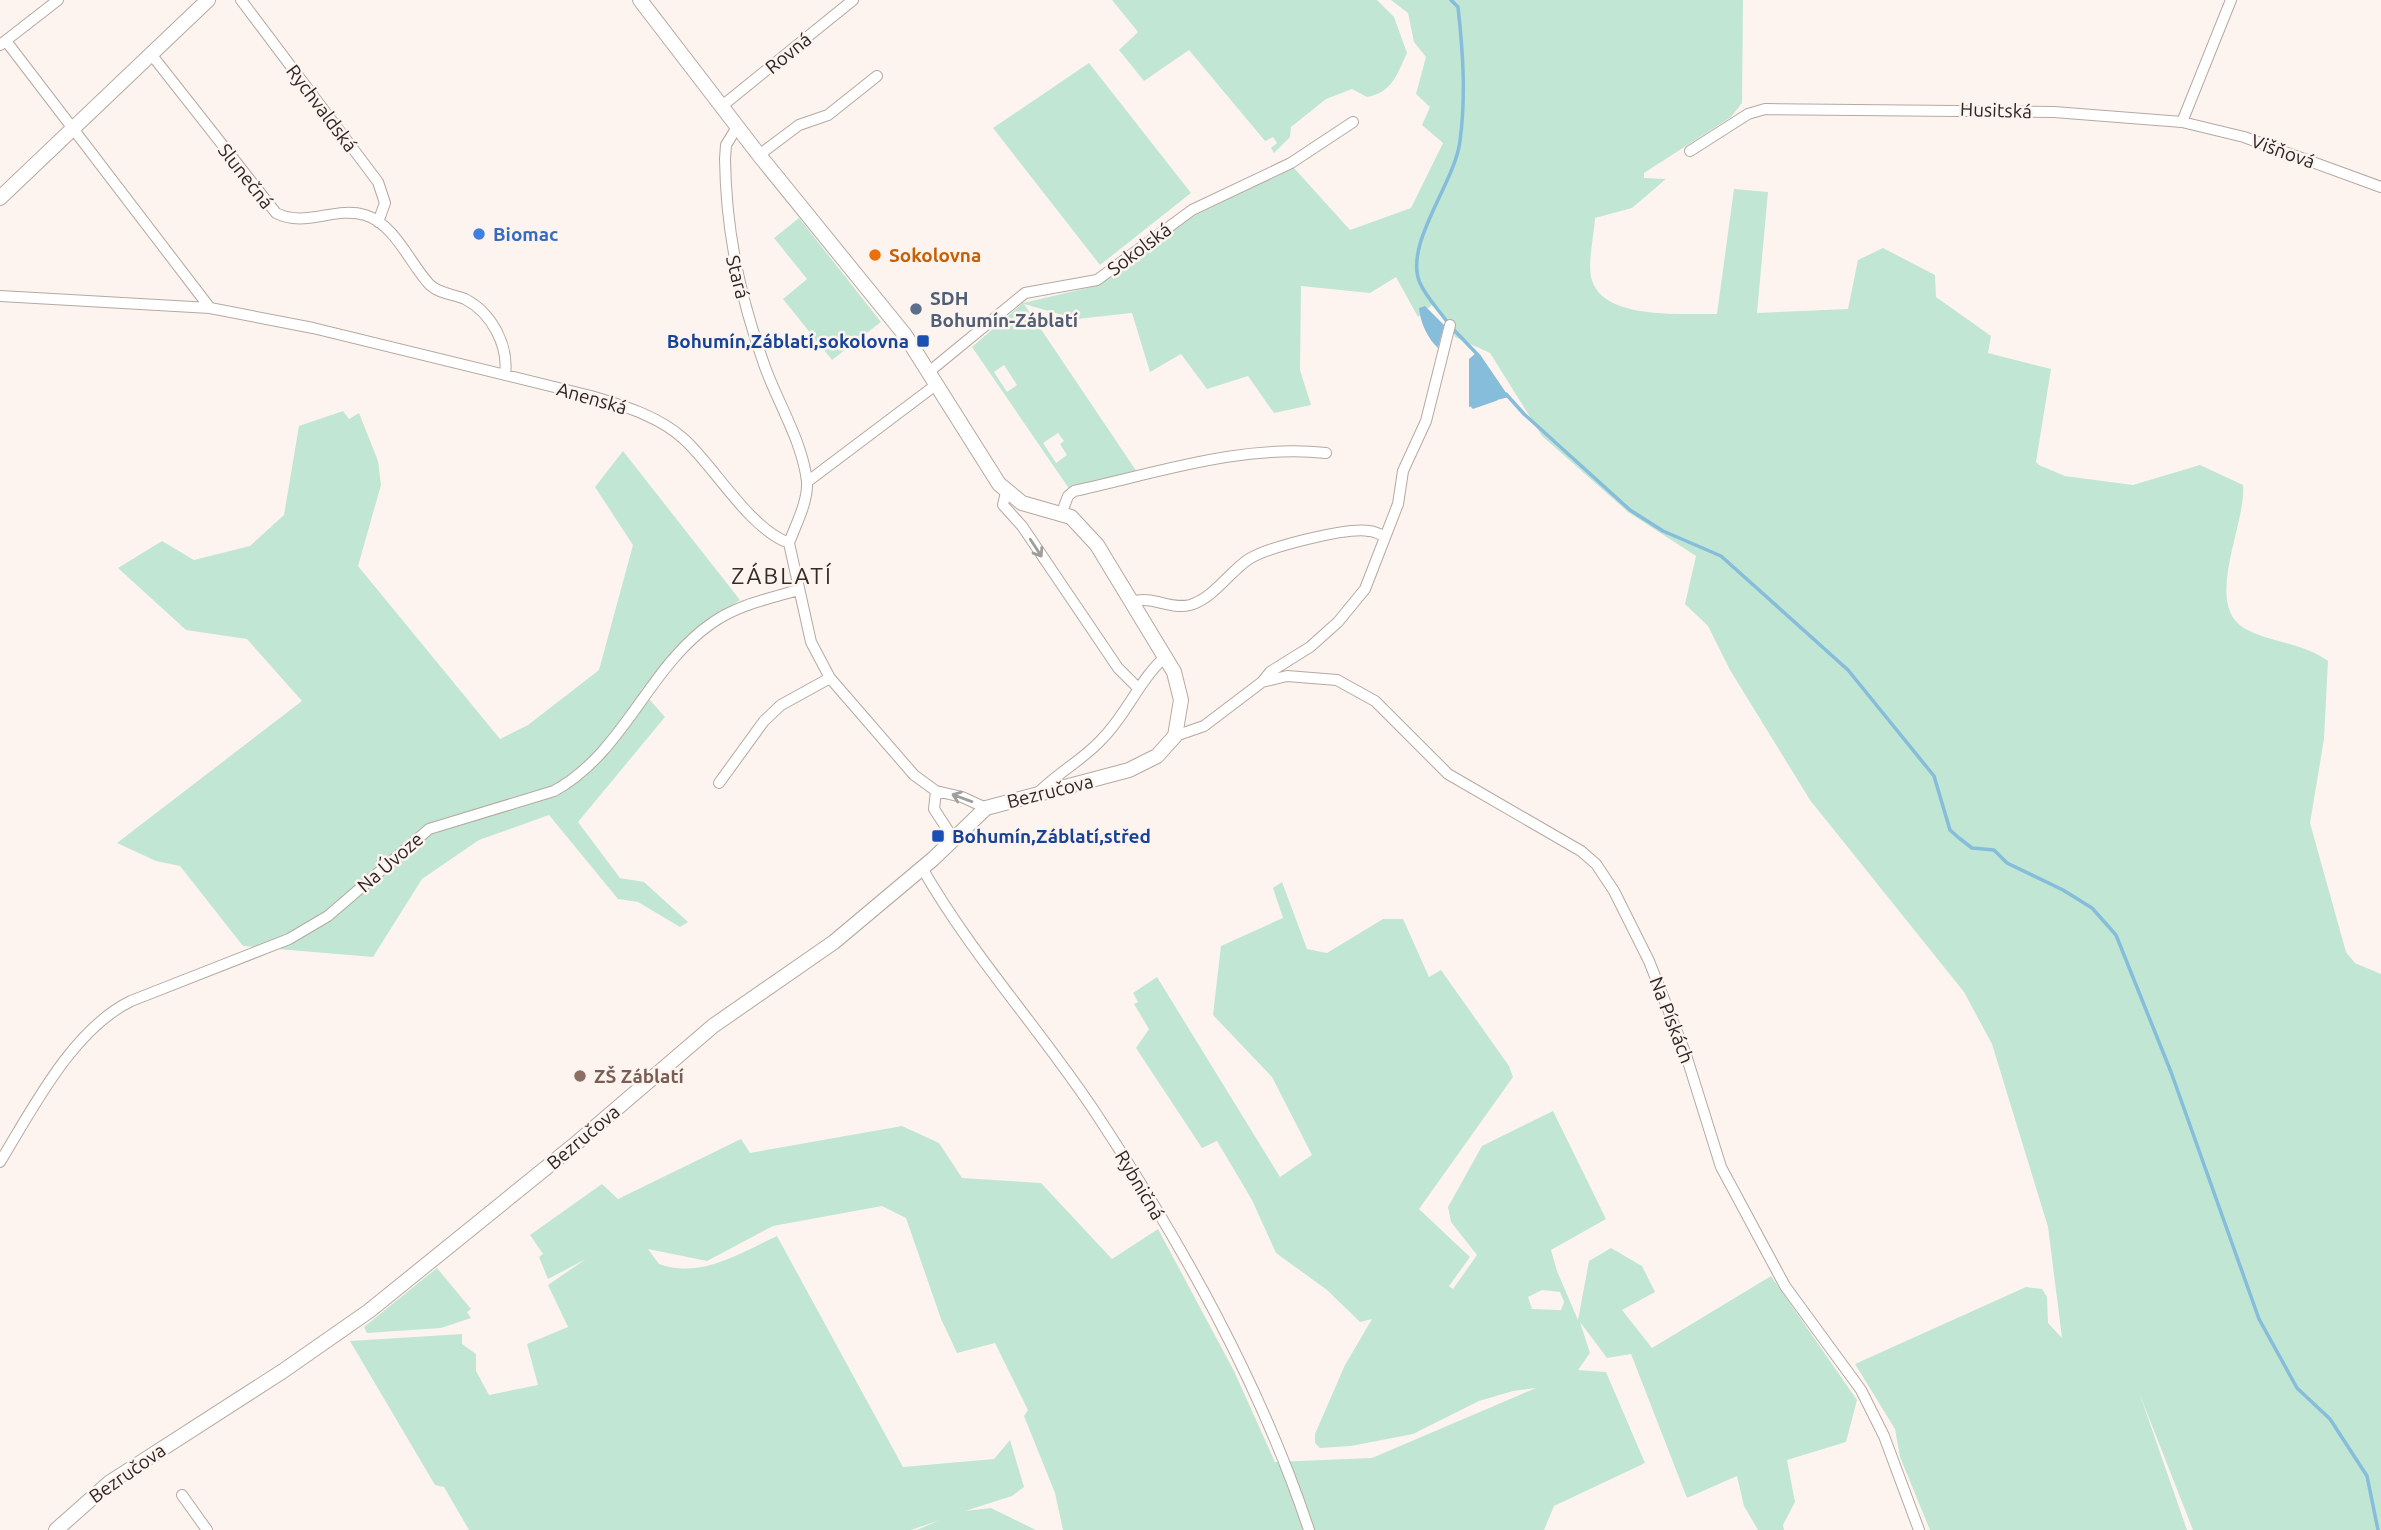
<svg xmlns="http://www.w3.org/2000/svg" width="2381" height="1530" viewBox="0 0 2381 1530" font-family="Ubuntu,sans-serif">
  <style>
    .green { fill: #c1e6d4; fill-rule: evenodd }
    .water { fill: #86bddb }
    .lines { fill: none; stroke-linecap: round; stroke-linejoin: round }
    .stream { stroke: #86bddb; stroke-width: 3.5 }
    .street-casing { stroke: #b4a9a2; stroke-width: 12 }
    .secondary-casing { stroke: #b4a9a2; stroke-width: 16 }
    .street { stroke: #fff; stroke-width: 10 }
    .secondary { stroke: #fff; stroke-width: 14 }
    .oneway { stroke: #a09d9c }
    .shop-dot { fill: #3f7fe0; stroke: #fef4ef; stroke-width: 2.5 }
    .food-dot { fill: #e8710a; stroke: #fef4ef; stroke-width: 2.5 }
    .service-dot { fill: #5c6f8a; stroke: #fef4ef; stroke-width: 2.5 }
    .transit-dot { fill: #1a4fb4; stroke: #fef4ef; stroke-width: 2.5 }
    .education-dot { fill: #8d6e63; stroke: #fef4ef; stroke-width: 2.5 }
    .labels { text-anchor: middle; stroke-width: 5; stroke-linejoin: round; paint-order: stroke }
    .street-label { font-size: 19px; fill: #2b2624; stroke: #fef4ef }
    .shop-label { font-size: 19px; font-weight: bold; fill: #366cbe; stroke: #fef4ef; text-anchor: start }
    .food-label { font-size: 19px; font-weight: bold; fill: #c56008; stroke: #fef4ef; text-anchor: start }
    .service-label { font-size: 19px; font-weight: bold; fill: #4e5e75; stroke: #fef4ef; text-anchor: start }
    .transit-label { font-size: 19px; font-weight: bold; fill: #164399; stroke: #fef4ef; text-anchor: end }
    .education-label { font-size: 19px; font-weight: bold; fill: #785e54; stroke: #fef4ef; text-anchor: start }
    .quarter-label { font-size: 23px; letter-spacing: 2px; fill: #342c27; stroke: #fef4ef }
  </style>
  <rect width="100%" height="100%" fill="#fef4ef"/>
  <path class="green" d="M1112,0H1377L1394,17L1407,53C1397,74 1393,92 1367,97L1352,89L1326,99L1291,127L1290,137L1274,153L1271,148L1277,143L1273,137L1265,141L1189,50L1144,81L1119,50L1138,32Z
    M1391,0H1743L1742,103L1731,117L1644,173V178L1666,179L1632,208L1595,218C1594,236 1588,260 1591,277C1601,321 1681,313 1717,314L1734,189L1768,192L1757,313L1848,309L1858,260L1883,248L1935,275L1936,297L1991,336L1988,353L2051,369L2036,462L2039,465L2065,476L2133,485L2200,465L2243,485C2247,522 2203,604 2244,628C2270,643 2302,642 2328,661L2324,739L2310,823L2346,952L2355,963L2381,974V1530H2193L2140,1395L2187,1530H1930L1900,1457L1895,1429L1855,1364L2026,1287L2042,1289L2047,1297L2048,1323L2062,1338L2048,1227L1992,1044L1964,992L1810,800L1730,670L1708,626L1685,604L1696,556L1628,512L1542,436L1490,353L1455,337L1451,327L1433,304L1418,317L1396,277L1370,293L1301,286L1300,370L1311,405L1274,413L1248,376L1207,389L1181,354L1150,372L1132,313L1077,319L1024,304L1137,472L1070,490L972,347L1023,303L1096,286L1192,217L1294,168L1350,230L1411,208L1443,143L1422,125L1430,107L1416,94L1426,57L1414,42L1408,13ZM1004,365L1017,385L1007,392L994,372ZM1058,433L1064,441L1060,444L1067,455L1056,463L1043,443Z
    M1089,63L1191,193L1100,265L993,128Z
    M799,218L881,322L832,360L783,299L807,279L774,238Z
    M343,411L349,419L359,413L378,461L381,485L358,566L500,739L528,725L599,670L633,545L595,487L623,451L740,600L697,627L641,690L665,717L578,822L620,878L644,882L688,922L680,927L638,902L618,899L549,815L479,840L422,879L373,957L243,946L180,866L156,861L117,843L302,701L247,639L186,630L118,568L162,541L194,560L250,546L284,515L299,426Z
    M1282,882L1307,949L1327,953L1383,919H1403L1429,977L1441,970L1509,1066L1513,1077L1419,1209L1470,1257L1449,1286L1453,1289L1477,1255L1451,1222L1448,1207L1482,1146L1553,1111L1606,1219L1551,1250L1557,1271L1578,1320L1589,1261L1611,1248L1642,1266L1655,1292L1622,1310L1652,1348L1771,1276L1857,1400L1846,1442L1787,1460L1795,1502L1783,1525L1784,1530H1758L1744,1506L1737,1476L1687,1498L1631,1354L1607,1358L1580,1322L1590,1353L1578,1370L1606,1372L1645,1463L1554,1506L1544,1530H1063L1055,1493L1024,1416L1028,1410L995,1343L957,1353L941,1319L906,1218L882,1206L773,1226L707,1261L648,1249L659,1264C701,1279 740,1253 777,1236L903,1467L994,1459L1010,1440L1024,1487L1012,1496L965,1511L991,1508L1036,1530H917L940,1520L911,1530H469L444,1487L435,1485L350,1341L462,1334V1344L476,1354V1371L489,1395L538,1385L527,1344L568,1327L548,1285L586,1259L548,1279L539,1257L543,1254L530,1235L602,1184L618,1199L741,1139L750,1153L902,1126L939,1143L962,1178L1041,1183L1112,1259L1158,1229L1234,1371L1275,1462L1372,1458L1536,1388L1513,1391L1479,1401L1413,1434L1351,1446L1320,1448L1315,1443V1434L1345,1365L1372,1319L1360,1322L1327,1290L1276,1253L1252,1200L1217,1141L1202,1148L1136,1048L1149,1029L1134,1004L1138,1002L1133,993L1157,977L1280,1177L1312,1155L1272,1077L1213,1015L1221,946L1283,918L1273,888ZM1542,1290L1560,1292L1564,1302L1561,1310L1532,1309L1528,1297Z
    M437,1268L471,1309L467,1312L471,1318L441,1328L367,1333L364,1327Z"/>
  <path class="water" d="M1425,306L1444,325L1438,348C1428,339 1420,322 1419,308Z
    M1476,353L1481,356L1509,397L1469,407V359Z"/>
  <g class="lines">
    <path class="stream" d="M1448,323C1439,310 1426,297 1420,283C1403,245 1455,183 1460,141C1466,96 1463,52 1458,7L1451,0
      M1453,329L1479,356
      M1506,394L1524,414L1630,510L1663,531L1721,556L1848,670L1934,776L1950,830L1959,838L1972,848L1994,850L2007,863L2063,890L2092,908L2116,935L2171,1072L2259,1319L2297,1388L2330,1419L2367,1476L2378,1530
      M1473,404V407L1496,399"/>
    <g class="street-casing">
      <path id="street" d="M241,0L378,182L385,203L378,222
        M6,41L210,308
        M0,45L58,0
        M151,54L276,213C305,228 335,206 365,215C395,224 410,264 430,285C440,294 453,294 465,299C492,313 509,346 505,375
        M722,106L853,0
        M2182,122L2231,0
        M737,127L726,145L725,159C726,232 740,297 765,367C778,403 803,443 807,482C808,502 796,524 789,543
        M1690,151L1748,114L1765,109L2054,112L2182,122L2244,137L2381,187
        M759,155L799,125L828,115L877,76
        M0,296L210,308L313,328L591,396C624,406 659,416 685,440C716,469 749,528 789,543L811,642L830,678L914,775L936,791L962,797L986,808
        M930,371L1025,293L1097,280L1192,210L1291,163L1353,122
        M807,482L937,384
        M1006,492L1003,505L1022,526L1118,668L1138,688
        M1062,512L1068,496L1074,491C1157,473 1241,444 1326,453
        M1132,602C1152,595 1170,610 1190,605C1214,598 1229,572 1249,559C1268,547 1347,527 1369,531C1374,531 1379,534 1384,536
        M1262,682L1287,676L1337,680L1375,701L1448,774L1581,851L1596,864L1614,891L1649,961L1686,1055L1721,1167L1785,1286L1861,1390L1884,1436L1919,1530
        M1175,736L1204,726L1262,682L1270,672L1310,647L1338,622L1365,589L1398,504L1403,471L1426,421L1450,325
        M719,783L764,721L781,705L830,678
        M936,791L934,809L953,838
        M1035,796C1055,774 1082,761 1102,739C1127,714 1139,680 1166,656
        M922,868C973,957 1041,1030 1097,1115C1182,1244 1260,1383 1309,1530
        M0,1162C33,1108 73,1029 131,1001L289,939L328,916L429,829L554,791C624,753 648,667 712,623C737,605 768,599 798,590
        M182,1495L207,1530"/>
    </g>
    <g class="secondary-casing">
      <path id="secondary" d="M0,198L208,0
        M56,1530L109,1483L283,1371L369,1311L573,1146L713,1026L834,942L933,859L986,808L1129,770L1157,756L1175,736L1181,700L1174,672L1097,545L1071,517L1022,503L999,484L905,335L759,155L640,0"/>
    </g>
    <use href="#street" class="street"/>
    <use href="#secondary" class="secondary"/>
  </g>
  <defs><path id="oneway-shaft" d="M-6 0H5M1.5-3L5.5 0L1.5 3" fill="none" stroke-width="1.6" stroke-linecap="round" stroke-linejoin="round" transform="scale(1.75)"/></defs>
  <g class="oneway">
    <use href="#oneway-shaft" transform="translate(1036 548) rotate(57)"/>
    <use href="#oneway-shaft" transform="translate(962 798) rotate(-160)"/>
  </g>
  <circle class="shop-dot" cx="479" cy="234" r="7"/>
  <circle class="food-dot" cx="875" cy="255" r="7"/>
  <circle class="service-dot" cx="916" cy="309" r="7"/>
  <g class="transit-dot">
    <rect x="916" y="334" width="14" height="14" rx="3.5"/>
    <rect x="931" y="829" width="14" height="14" rx="3.5"/>
  </g>
  <circle class="education-dot" cx="580" cy="1076" r="7"/>
  <g class="labels">
    <g class="street-label">
      <text transform="translate(788 53) rotate(-39)" y="7">Rovná</text>
      <text transform="translate(322 108) rotate(53)" y="7">Rychvaldská</text>
      <text transform="translate(1996 110) rotate(2)" y="7">Husitská</text>
      <text transform="translate(2283 151) rotate(20)" y="7">Višňová</text>
      <text transform="translate(246 176) rotate(52)" y="7">Slunečná</text>
      <text transform="translate(1139 249) rotate(-37)" y="7">Sokolská</text>
      <text transform="translate(738 277) rotate(76)" y="7">Stará</text>
      <text transform="translate(592 398) rotate(16)" y="7">Anenská</text>
      <text transform="translate(1050 791) rotate(-14)" y="7">Bezručova</text>
      <text transform="translate(390 862) rotate(-41)" y="7">Na Úvoze</text>
      <text transform="translate(1672 1020) rotate(69)" y="7">Na Pískách</text>
      <text transform="translate(583 1137) rotate(-40)" y="7">Bezručova</text>
      <text transform="translate(1140 1185) rotate(59)" y="7">Rybničná</text>
      <text transform="translate(127 1473) rotate(-35)" y="7">Bezručova</text>
    </g>
    <g class="shop-label">
      <text x="493" y="241">Biomac</text>
    </g>
    <g class="food-label">
      <text x="889" y="262">Sokolovna</text>
    </g>
    <g class="service-label">
      <text x="930" y="305">SDH<tspan x="930" dy="22">Bohumín-Záblatí</tspan></text>
    </g>
    <g class="transit-label">
      <text x="909" y="348">Bohumín,Záblatí,sokolovna</text>
      <text x="952" y="843" text-anchor="start">Bohumín,Záblatí,střed</text>
    </g>
    <g class="education-label">
      <text x="594" y="1083">ZŠ Záblatí</text>
    </g>
    <g class="quarter-label">
      <text x="782" y="584">ZÁBLATÍ</text>
    </g>
  </g>
</svg>
